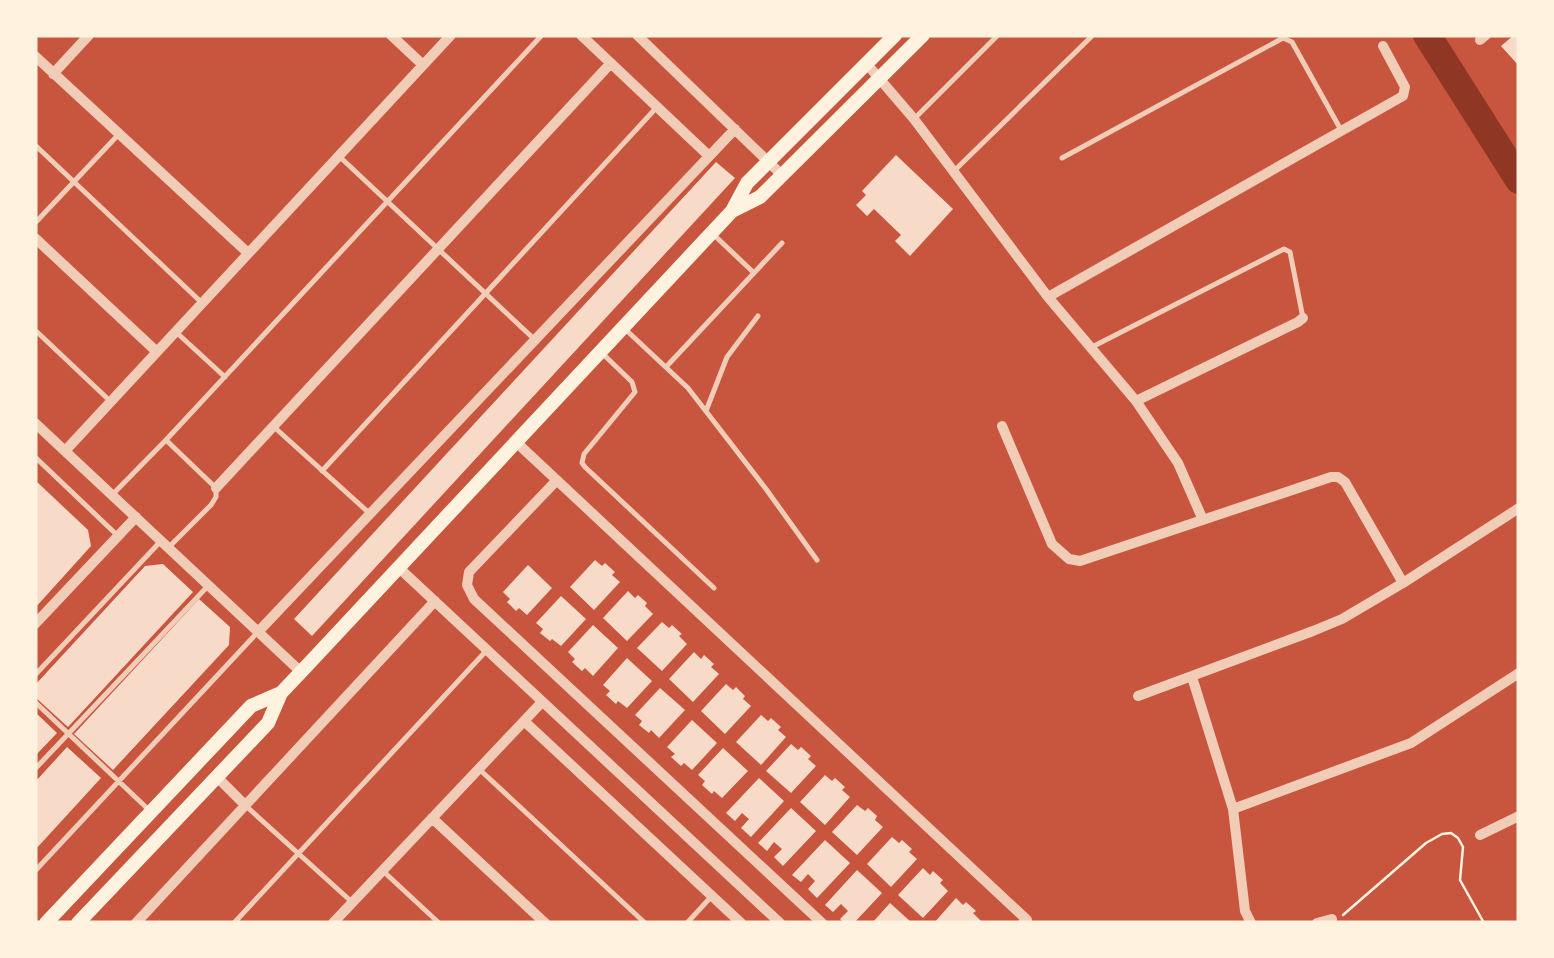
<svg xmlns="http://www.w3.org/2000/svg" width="1554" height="958" viewBox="0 0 1554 958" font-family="'PT Sans',sans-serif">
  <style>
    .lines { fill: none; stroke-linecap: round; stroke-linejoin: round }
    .river { stroke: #8f3625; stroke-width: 28 }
    .building { fill: #f7dbc8 }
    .path { stroke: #fff3e0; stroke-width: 2.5 }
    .service { stroke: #f1ccb7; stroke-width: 5 }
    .minor { stroke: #f1ccb7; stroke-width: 10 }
    .secondary { stroke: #fff3e0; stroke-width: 14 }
  </style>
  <rect width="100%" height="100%" fill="#c8553d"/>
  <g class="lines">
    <path class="river" d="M1427,35L1519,180"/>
  </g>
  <path class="building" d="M1514,35H1519V66L1501,46Z
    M896,155L953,209L910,256L895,241L901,235L874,209L867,216L856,205L866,195L862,191Z
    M716,162L735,178L312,636L294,619Z
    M35,480L88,530L91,546L35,608Z
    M595,560L602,566L605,563L615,572L612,575L620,582L594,610L570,587Z
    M163,564L193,592L68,727L35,697V685L145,566Z
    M528,565L552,588L527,615L519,608L516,611L507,602L510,599L503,592Z
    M628,591L635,598L638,595L647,603L645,606L653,614L627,641L603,618Z
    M561,596L586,619L561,646L552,639L550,641L540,633L543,629L536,623Z
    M199,599L230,627L229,645L113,770L74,734Z
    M662,622L669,628L672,625L682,634L679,636L687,644L662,671L637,648Z
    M593,625L618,648L593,676L585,668L582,671L572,662L575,659L568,652Z
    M694,652L701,659L704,655L714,664L711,667L719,674L693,702L669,679Z
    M627,658L652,681L627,708L618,701L616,704L606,695L610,691L603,685Z
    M726,684L733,690L736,687L745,696L743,699L751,706L725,734L701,711Z
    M660,688L685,710L659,738L651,730L649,733L639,725L642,721L635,715Z
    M35,712L57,733L35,756Z
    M761,715L768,721L771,718L781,727L778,730L786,737L761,765L736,742Z
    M692,720L717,743L692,770L684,763L681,766L671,757L675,754L667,747Z
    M791,744L798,750L801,747L811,756L808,759L816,766L791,793L766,771Z
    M67,747L101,778L35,850V782Z
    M723,748L748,771L722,798L714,791L712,794L702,785L705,781L698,775Z
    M825,775L832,781L835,778L845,787L842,790L850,797L825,825L800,802Z
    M759,778L784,801L751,837L741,828L749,819L742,813L735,821L726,813Z
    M857,805L865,811L868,808L877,816L875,820L883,827L857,855L832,832Z
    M791,808L816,831L783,866L774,857L782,849L774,842L767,851L758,843Z
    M892,837L899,843L902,840L912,849L909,852L917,859L891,887L867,864Z
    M825,840L850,863L817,898L808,889L815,881L808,874L801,882L792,875Z
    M923,868L930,875L933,871L943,880L940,883L948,891L923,918L898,895Z
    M857,870L882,893L854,923H844L840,919L848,911L841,904L833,912L825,905Z
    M956,898L963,905L966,902L976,911L973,913L981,921L979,923H934Z
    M890,903L912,923H872Z"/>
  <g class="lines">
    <path class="path" d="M1343,915L1426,843L1442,834L1451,833L1458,838L1463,847L1460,880L1484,923"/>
    <path class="service" d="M914,119L998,35
      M35,145L200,301
      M341,158L533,338
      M1062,158L1283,38L1292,42L1341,130
      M954,171L1093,35
      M35,223L119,134
      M714,235L753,272
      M625,329L688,388L766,489L817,560
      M35,330L109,400
      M176,332L225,377
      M1090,348L1284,249L1290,252L1303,318
      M603,354L632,382L635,392L584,454L582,463L585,467L714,588
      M666,367L782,243
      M706,411L727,357L758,316
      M273,426L368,512
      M166,440L542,35
      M35,457L118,536
      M322,471L657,107
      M112,495L166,440L216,488V497L211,505L170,546
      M35,675L159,543
      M35,702L149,810
      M35,769L207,587
      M479,769L645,923
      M247,807L353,903
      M35,871L256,634
      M383,871L439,923
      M234,923L487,650
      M687,923L710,898"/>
    <path class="minor" d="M391,35L423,65
      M581,35L709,156
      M637,35L782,175
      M1480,40L1486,35
      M35,56L248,253
      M866,63L914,119L1048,297L1136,401L1178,463L1203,520
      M53,74L89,35
      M35,238L157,352
      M1048,297L1403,96L1405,87L1383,46
      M1136,401L1298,322L1303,318
      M35,423L301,672
      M1002,426L1052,544L1069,559L1080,561L1331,477H1338L1345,482L1403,583L1519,508
      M516,442L1027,920L1023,923
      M65,451L451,35
      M557,480L469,572L467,585L474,599L822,923
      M216,488L611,63
      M398,567L780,923
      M35,624L136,517
      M258,632L735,129
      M1192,677L1233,809L1245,911L1251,923
      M1138,696L1313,631L1342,619L1403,583
      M524,721L741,923
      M217,777L245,805
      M1233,809L1411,743L1519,673
      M432,818L545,923
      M1480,835L1519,816
      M136,923L435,601
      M333,923L542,702
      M1317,923L1332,919"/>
    <path class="secondary" d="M734,210L760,197L923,35
      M46,923L251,706L281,693
      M78,923L268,723L281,693L301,672L732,211L747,183L895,35"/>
  </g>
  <rect width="1554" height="958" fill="none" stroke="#fff3e0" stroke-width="75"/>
</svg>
